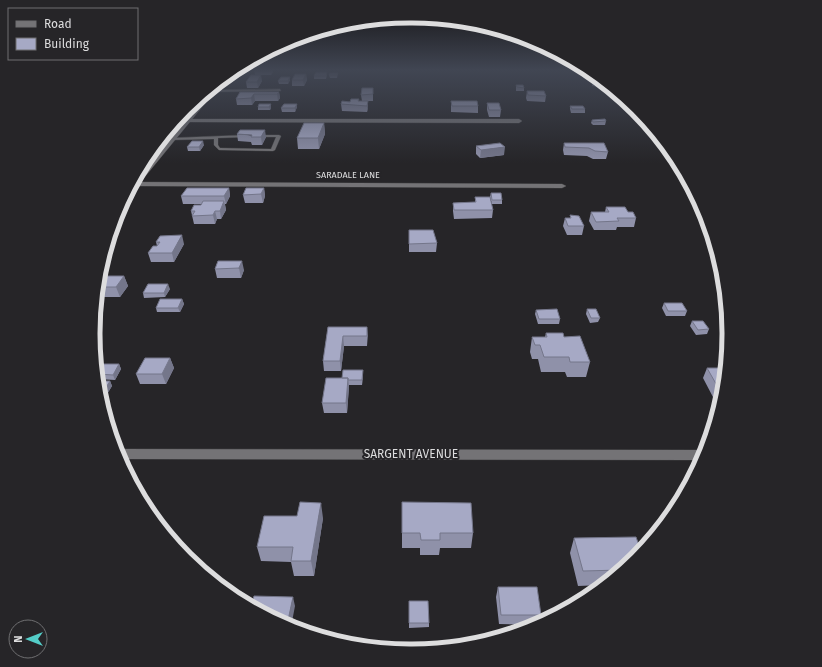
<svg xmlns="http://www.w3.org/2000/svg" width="822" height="667" viewBox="0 0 822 667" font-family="'Fira Sans',sans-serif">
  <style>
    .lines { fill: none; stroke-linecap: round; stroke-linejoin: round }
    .service-casing { stroke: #404042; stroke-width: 1 }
    .minor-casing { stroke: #404042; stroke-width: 1 }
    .secondary-casing { stroke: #404042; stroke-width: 1 }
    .service { fill: #747376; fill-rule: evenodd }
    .minor { fill: #747376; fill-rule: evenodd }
    .secondary { fill: #747376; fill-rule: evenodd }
    .wall { fill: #8f91a9 }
    .shaded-wall { fill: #74768a }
    .building { fill: #a6a9c5; stroke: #74768a }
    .labels { text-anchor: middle; stroke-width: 4; stroke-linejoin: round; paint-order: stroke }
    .far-street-label { font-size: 9px; fill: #ddddde; stroke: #262528 }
    .near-street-label { font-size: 12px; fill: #ddddde; stroke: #262528 }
    .rim { fill: none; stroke: #ddddde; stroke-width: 5 }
  </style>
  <rect width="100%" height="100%" fill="#262528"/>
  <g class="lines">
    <g class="service-casing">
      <path id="service" d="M280,89L281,91L212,92L210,91L212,90Z
        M247,135L249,136L248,137L218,138V145L220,148L271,149L276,137H257L255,136L256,135H279L281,136L275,150L273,151L219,150L214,145V139L171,140L169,139L171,138Z"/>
    </g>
    <g class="minor-casing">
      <path id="minor" d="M187,119H519L522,121L519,123L185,122V120Z
        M134,182L562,184L566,186L562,188L132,186Z
        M116,449L704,450H706L701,460L120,459Z"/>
    </g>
    <g class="secondary-casing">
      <path id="secondary" d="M220,82L221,84L134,190H129L137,177L212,88Z"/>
    </g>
    <use href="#service" class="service"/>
    <use href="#minor" class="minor"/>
    <use href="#secondary" class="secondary"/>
  </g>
  <path class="wall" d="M254,70H273V72L271,75H255Z
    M327,72V75L326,79H314V76Z
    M338,73L337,78H330L329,75Z
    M306,74L307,80L304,86H292V80Z
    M595,76L607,86L606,88L592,86L593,79Z
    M290,77V80L288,84H279L278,81Z
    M262,81L258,88H247L246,82Z
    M516,85L524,88V91H516Z
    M373,88V101H362L361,95Z
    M527,91L546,96L545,102L527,101L526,98Z
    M240,92H279L280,98L278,101H255L252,105H237L236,99Z
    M359,99V101H368V108L367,112L342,111L341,104Z
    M451,101L478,106V113L451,112Z
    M487,103L501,110L500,117H489L487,110Z
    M271,104V108L270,110H258V107Z
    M297,104V107L295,112H282L281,108Z
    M570,106L585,109V113H571L570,109Z
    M592,120L606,121L605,125H593L591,123Z
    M324,123L325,134L319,149H298L297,138Z
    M237,134L266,137L262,145H252L251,142L238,141Z
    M564,143L608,152L606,159H593L587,156L564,155L563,150Z
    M204,145L200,151H188L187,147Z
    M476,146L504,155L480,158L476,154Z
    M229,188L230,196L226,204H225L226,210L221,219H217L215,224H194L191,211L202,204H183L181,196Z
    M264,188L265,196L263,203H245L243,195Z
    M491,193L502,200V204H492L490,197Z
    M475,197L493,210L492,218L454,219L453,211V203L475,202Z
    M606,207L628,212L636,218L634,227H617L616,230H594L589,221L591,212H605Z
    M570,215L584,226L582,235H567L563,226L565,218H570Z
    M409,230L437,243L436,252H409Z
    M156,242L184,244L174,262H151L148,253L157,246Z
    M218,261L244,270L241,278H217L215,269Z
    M99,276H124L128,286L120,297H97Z
    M170,289L165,297L144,298L143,293Z
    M182,299L184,304L180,312H157L156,308Z
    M664,303L687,311L685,316H666L662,308Z
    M587,309L600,318L598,322L590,323L586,314Z
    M536,310L560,319L559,324H538L535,314Z
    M692,321L709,329L707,334L696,335L690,326Z
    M328,327H367V346H344L341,371H324L323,361Z
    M546,333L564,337L590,362L586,377H567L565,372H541L538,359H532L530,352L532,337H545Z
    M170,358L174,368L166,384H140L136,374Z
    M119,364L121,369L115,380L98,379L97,369Z
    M707,368H725L722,396L721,399H714L703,378Z
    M363,374L362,385H349L347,413H324L322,403L342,378Z
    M98,381H110L112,386L104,399H101L100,395Z
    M323,518L314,576H294L291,562L261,561L257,547Z
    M402,533H473L471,548H440L439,555H420V548H402Z
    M574,538L635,558L603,585L578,586L570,553Z
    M498,587L541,615L539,623L536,625L499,624L496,597Z
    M409,601L429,623V627L409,628Z"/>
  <path class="shaded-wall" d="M271,70H273V72L271,75Z
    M306,74L307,80L304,86L303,80Z
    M261,75L262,81L258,88L257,82Z
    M290,77V80L288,84V81Z
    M279,92L280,98L278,101L277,94Z
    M254,94L255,101L252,105L251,98Z
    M368,101V108L367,112V106Z
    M271,104V108L270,110L269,107Z
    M297,104V107L295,112V108Z
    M324,123L325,134L319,149L318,138Z
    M265,130L266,137L262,145L261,137Z
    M203,141L204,145L200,151L199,147Z
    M505,147L504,155L480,158L481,150Z
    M229,188L230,196L226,204L224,196Z
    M264,188L265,196L263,203L261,194Z
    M224,201L226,210L221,219L220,211Z
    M215,211L217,219L215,224L213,215Z
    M182,235L184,244L174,262L172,253Z
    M242,261L244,270L241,278L239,268Z
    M124,276L128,286L120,297L116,287Z
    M168,284L170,289L165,297L164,293Z
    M182,299L184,304L180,312L178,308Z
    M367,327L368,336L367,346Z
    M343,336L344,346L341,371L340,361Z
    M170,358L174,368L166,384L162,374Z
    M119,364L121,369L115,380L113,375Z
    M363,370V374L362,385V380Z
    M348,378L349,388L347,413L346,403Z
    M110,381L112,386L104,399L102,394Z
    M321,503L323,518L314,576L311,561Z
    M293,597L295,606L291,627L288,626L287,625Z"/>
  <path class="building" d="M316,72H327L326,76H314Z
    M330,73H338L337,75H329Z
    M295,74H306L303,80H292Z
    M251,75H261L257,82H246Z
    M595,76L601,81L593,79Z
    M281,77H290L288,81H278Z
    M516,85H523L524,88L517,87Z
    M362,88H373V94L361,95Z
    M527,91H544L546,96L528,95Z
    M240,92H279L277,94H254L251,98L236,99Z
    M351,99H359L358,101H368L367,106L341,104L342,101L350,102Z
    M451,101H477L478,106H452Z
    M487,103H499L501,110H489Z
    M259,104H271L269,107H258Z
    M284,104H297L295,108H281Z
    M570,106H583L585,109H572Z
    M605,119L606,121L593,122L592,120Z
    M304,123H324L318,138H297Z
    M240,130H265L261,137H251L252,135L237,134Z
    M192,141H203L199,147H187Z
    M500,143L505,147L481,150L476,146Z
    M564,143H604L608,152L595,151L589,148L565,147Z
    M187,188H229L224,196H181Z
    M246,188H264L261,194L243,195Z
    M491,193H501L502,200H492Z
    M475,197H490L493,210H454L453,203L476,202Z
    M203,201H224L220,211H215L213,215L192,216L195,211H191L194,205H201Z
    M606,207H625L628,212H633L636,218H617L619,221L596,222L591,212H609Z
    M570,215L579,216L584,226H568L565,218H571Z
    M409,230H433L437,243L409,244Z
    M182,235L172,253H148L153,246H157L160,242H156L160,236Z
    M218,261H242L239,268L215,269Z
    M99,276H124L116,287H98Z
    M148,284H168L164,293H143Z
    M160,299H182L178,308H156Z
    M664,303H682L687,311H668Z
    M557,309L560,319H539L536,310Z
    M587,309H596L600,318H591Z
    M692,321H703L709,329L698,330Z
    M328,327H367V336H343L340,361H323Z
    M546,333H563L564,337L580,336L590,362H570L569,357H544L540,345H535L532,337H547Z
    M145,358H170L162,374H136Z
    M100,364H119L113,375L98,374L97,369Z
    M707,368H725L724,378H721L724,382L723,389H719Z
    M343,370H363L362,380H348V378H342Z
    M326,378H348L346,403H322Z
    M98,381H110L102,394H99Z
    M300,502L321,503L311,561H291L293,547H257L264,516H297Z
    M402,502L471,503L473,533H440V540H421L420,533H402Z
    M636,537L641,551L635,558L621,570L583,571L574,538Z
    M498,587H537L541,615H501Z
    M254,596L293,597L287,625H285L251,606Z
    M409,601H428L429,623H409Z"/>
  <linearGradient id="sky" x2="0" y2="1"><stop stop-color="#151416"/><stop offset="0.43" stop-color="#414653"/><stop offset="1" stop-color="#414653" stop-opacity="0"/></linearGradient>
  <rect width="822" height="163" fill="url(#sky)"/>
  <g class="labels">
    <g class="far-street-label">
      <text x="348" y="178">SARADALE LANE</text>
    </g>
    <g class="near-street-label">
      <text x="411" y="458">SARGENT AVENUE</text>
    </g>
  </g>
  <path d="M0 0H822V667H0ZM410 23H412A310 310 0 0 1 722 333V334A310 310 0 0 1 412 644H410A310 310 0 0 1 100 334V333A310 310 0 0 1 410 23Z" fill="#262528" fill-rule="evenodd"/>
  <path class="rim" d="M410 23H412A310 310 0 0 1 722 333V334A310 310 0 0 1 412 644H410A310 310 0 0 1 100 334V333A310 310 0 0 1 410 23Z"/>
  <rect x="8" y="8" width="130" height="52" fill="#262528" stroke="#6f6f71"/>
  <rect x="16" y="21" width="20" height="6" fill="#747376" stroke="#6f6f71"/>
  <text x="44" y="28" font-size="12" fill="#ddddde">Road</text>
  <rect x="16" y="38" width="20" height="12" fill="#a6a9c5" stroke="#6f6f71"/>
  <text x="44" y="48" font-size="12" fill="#ddddde">Building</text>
  <g transform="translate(28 639) rotate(270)"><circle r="19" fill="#262528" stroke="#6f6f71"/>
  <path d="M0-3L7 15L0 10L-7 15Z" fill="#54cdc8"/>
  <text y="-6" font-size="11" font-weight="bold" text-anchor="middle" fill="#ddddde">N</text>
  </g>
</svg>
